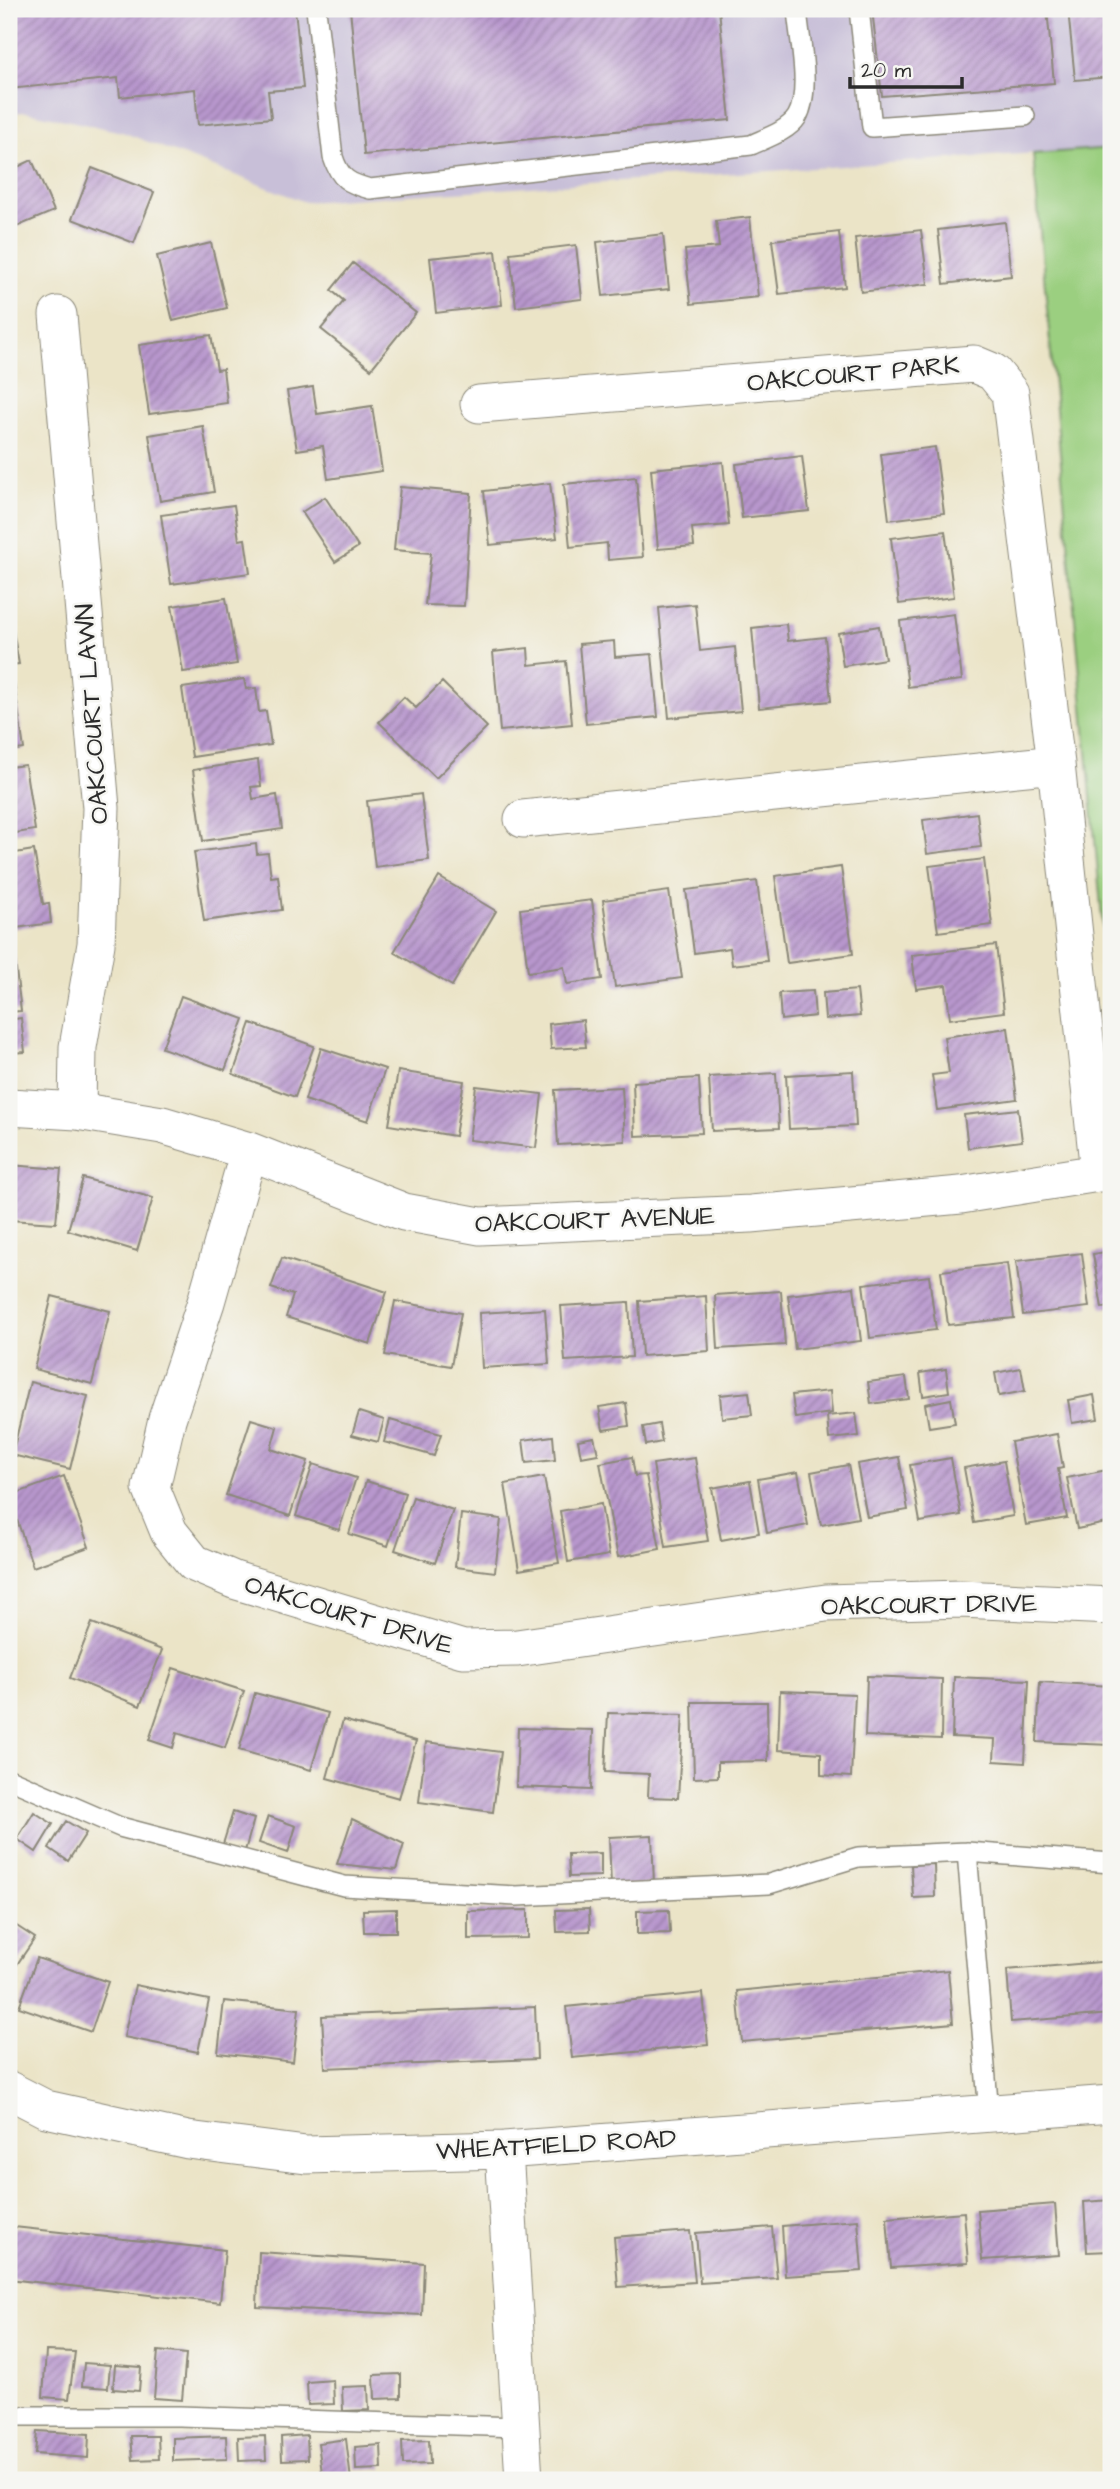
<svg xmlns="http://www.w3.org/2000/svg" width="1120" height="2489" viewBox="0 0 1120 2489" font-family="'Architects Daughter',sans-serif">
  <style>
    .industrial { fill: #c8bfd8 }
    .green { fill: #9bcf80; stroke: #637d56; stroke-width: 2 }
    .building { fill: url(#building-hatch) }
    .lines { fill: none; stroke-linecap: round; stroke-linejoin: round }
    .lane-casing { stroke: #8b8879; stroke-width: 22 }
    .street-casing { stroke: #8b8879; stroke-width: 39 }
    .lane { stroke: #fff; stroke-width: 19 }
    .street { stroke: #fff; stroke-width: 37 }
    .labels { text-anchor: middle; stroke-width: 5; stroke-linejoin: round; paint-order: stroke }
    .street-label { font-size: 26px; fill: #2b2b2b; stroke: #f6f6f2 }
  </style>
  <defs>
    <pattern id="building-hatch" width="6" height="6" patternUnits="userSpaceOnUse" patternTransform="scale(1.75)"><rect width="6" height="6" fill="#b897cd"/><path d="M-1 1l2-2M0 6l6-6M5 7l2-2" fill="none" stroke="#967ba7"/></pattern>
  </defs>
  <rect width="100%" height="100%" fill="#f6f6f2"/>
  <filter id="ink" filterUnits="userSpaceOnUse"><feTurbulence type="fractalNoise" baseFrequency=".0143" numOctaves="2"/><feDisplacementMap in="SourceGraphic" scale="14" xChannelSelector="R" yChannelSelector="G"/><feConvolveMatrix kernelMatrix="1 2 1 2 8 2 1 2 1" color-interpolation-filters="sRGB"/></filter>
  <filter id="wash" filterUnits="userSpaceOnUse"><feTurbulence type="fractalNoise" baseFrequency=".00686" numOctaves="4" result="noise"/><feDisplacementMap in="SourceGraphic" scale="28" xChannelSelector="R" yChannelSelector="G"/><feGaussianBlur stdDeviation="1.57" result="paint"/><feColorMatrix in="noise" values="0 0 0 0 0 0 0 0 0 0 0 0 0 0 0 0 0 1.4 0 .05"/><feComposite in="paint" operator="in"/></filter>
  <g filter="url(#wash)">
    <rect width="100%" height="100%" fill="#ebe4c7"/>
    <path class="industrial" d="M9,9H1111V148L305,202L122,132L27,112L9,113Z"/>
    <path class="green" d="M1111,148V1018L1033,154Z"/>
    <g id="blocks">
      <path class="building" d="M9,9H295L303,88L268,91L271,118L198,125L195,89L120,97L118,78L9,89Z
        M350,9H719L730,120L364,155Z
        M872,9H1047L1054,83L882,96Z
        M1068,9H1111V77L1075,80Z
        M32,160L54,211L9,230V171Z
        M92,168L154,192L134,243L72,219Z
        M750,217L758,297L691,304L685,250L719,247L716,221Z
        M1005,222L1011,276L944,284L938,230Z
        M921,230L928,284L861,292L855,238Z
        M839,232L845,287L779,294L772,240Z
        M663,234L669,289L603,296L597,242Z
        M211,243L227,308L173,321L157,256Z
        M576,245L582,299L516,307L510,253Z
        M496,251L502,305L436,313L430,258Z
        M353,263L416,313L371,369L321,329L344,301L331,290Z
        M211,335L217,370L223,369L227,403L149,414L139,345Z
        M313,387L317,414L372,406L382,471L328,479L323,446L297,450L287,391Z
        M203,426L214,492L160,501L149,435Z
        M935,447L944,513L889,520L881,454Z
        M802,456L809,511L742,518L736,464Z
        M723,462L729,525L692,528L694,546L658,549L651,469Z
        M636,477L643,557L608,560L607,543L570,547L564,484Z
        M550,483L557,538L490,545L484,491Z
        M400,487L471,493L464,606L425,605L431,553L394,550Z
        M325,497L358,547L335,562L302,512Z
        M234,505L239,540L245,539L250,573L171,584L161,515Z
        M945,531L954,597L899,604L891,538Z
        M226,598L237,664L183,672L172,606Z
        M695,604L700,651L735,647L741,711L669,718L659,608Z
        M9,608L19,664L9,665Z
        M954,614L962,680L908,687L900,621Z
        M786,624L788,641L825,637L831,701L759,708L752,628Z
        M879,626L885,659L843,666L838,633Z
        M614,641L615,657L652,654L658,717L586,724L579,644Z
        M528,648L529,665L566,661L572,724L500,731L493,652Z
        M244,679L246,689L256,688L259,712L266,711L271,745L192,757L182,688Z
        M14,682L24,749L9,751V683Z
        M442,682L487,727L436,778L379,722L404,697L416,708Z
        M258,760L261,786L251,787L253,799L277,795L282,829L203,841L193,770Z
        M25,765L35,830L9,834V767Z
        M421,794L429,860L375,867L367,801Z
        M977,813L981,847L927,854L923,820Z
        M256,844L257,854L268,853L271,877L278,876L282,910L204,921L194,852Z
        M34,850L43,904L49,903L51,923L9,929V854Z
        M984,859L992,925L938,932L929,866Z
        M841,867L853,954L787,963L775,876Z
        M439,877L496,911L452,986L394,952Z
        M757,881L767,961L732,965L730,948L694,953L686,890Z
        M669,891L682,978L615,987L603,900Z
        M592,900L602,979L567,984L564,967L528,972L520,909Z
        M9,945H13L21,1011L9,1012Z
        M996,945L1004,1012L950,1019L946,985L916,989L912,955Z
        M857,990L860,1016L825,1019L823,993Z
        M813,991L815,1016L781,1020L779,993Z
        M181,996L244,1019L225,1070L162,1048Z
        M21,1018L25,1052L9,1053V1020Z
        M583,1020L586,1047L551,1049L549,1024Z
        M251,1023L314,1046L295,1097L233,1074Z
        M1008,1028L1017,1099L937,1110L932,1075L949,1073L944,1037Z
        M321,1048L385,1069L368,1121L305,1100Z
        M398,1071L464,1081L455,1136L389,1125Z
        M853,1071L856,1126L789,1129L786,1075Z
        M776,1073L779,1128L712,1131L709,1077Z
        M699,1078L702,1133L635,1136L633,1082Z
        M476,1086L542,1094L536,1148L469,1140Z
        M622,1087L625,1141L558,1145L555,1090Z
        M1018,1109L1022,1141L968,1148L964,1115Z
        M9,1165L61,1169L56,1223L9,1220Z
        M83,1178L153,1198L137,1251L68,1230Z
        M1111,1251V1307L1102,1308L1093,1254Z
        M1082,1253L1089,1307L1023,1315L1016,1261Z
        M282,1258L387,1292L370,1344L286,1317L293,1295L271,1288Z
        M1007,1263L1014,1318L948,1325L941,1271Z
        M929,1276L936,1330L870,1338L863,1284Z
        M854,1287L861,1341L795,1349L788,1295Z
        M781,1291L785,1345L718,1349L715,1295Z
        M52,1296L110,1311L92,1384L34,1369Z
        M706,1296L709,1351L642,1356L639,1301Z
        M395,1301L461,1313L451,1366L385,1355Z
        M629,1302L632,1357L565,1361L561,1306Z
        M545,1309L549,1364L482,1368L479,1313Z
        M1021,1368L1025,1391L999,1396L995,1373Z
        M946,1369L949,1392L923,1396L920,1373Z
        M906,1377L909,1399L871,1404L868,1382Z
        M30,1382L88,1396L70,1469L12,1455Z
        M830,1391L832,1413L795,1418L792,1395Z
        M749,1392L752,1415L722,1418L720,1395Z
        M1094,1395L1098,1419L1072,1423L1068,1400Z
        M951,1399L955,1423L929,1427L925,1404Z
        M626,1403L629,1426L603,1430L599,1407Z
        M359,1412L384,1420L378,1442L352,1435Z
        M856,1413L859,1436L829,1439L827,1416Z
        M251,1419L277,1427L271,1449L308,1461L290,1516L226,1495Z
        M390,1420L441,1434L434,1456L384,1442Z
        M659,1424L662,1442L646,1445L643,1427Z
        M1057,1434L1063,1468L1058,1469L1067,1518L1026,1525L1011,1442Z
        M553,1436L555,1460L526,1463L523,1440Z
        M594,1437L598,1454L581,1457L578,1440Z
        M632,1457L635,1476L646,1475L660,1549L618,1557L600,1463Z
        M899,1457L908,1510L867,1517L857,1464Z
        M695,1458L708,1541L666,1547L653,1464Z
        M951,1458L961,1515L920,1522L910,1465Z
        M1004,1461L1013,1516L974,1523L964,1468Z
        M313,1464L356,1478L339,1530L296,1516Z
        M848,1465L858,1518L821,1525L811,1472Z
        M1107,1470L1111,1493V1522L1077,1529L1067,1478Z
        M798,1472L808,1525L767,1533L758,1479Z
        M64,1476L89,1547L33,1567L9,1496Z
        M544,1477L559,1563L519,1570L505,1484Z
        M366,1481L405,1493L388,1546L349,1534Z
        M750,1481L759,1533L721,1540L712,1488Z
        M413,1497L453,1510L435,1563L395,1550Z
        M601,1504L609,1555L568,1562L560,1511Z
        M461,1514L501,1519L495,1572L455,1567Z
        M92,1623L162,1650L140,1706L70,1678Z
        M173,1668L244,1691L225,1748L177,1733L173,1748L149,1740Z
        M867,1676L942,1679L941,1739L865,1736Z
        M954,1677L1029,1680L1025,1763L994,1761L995,1739L952,1737Z
        M1040,1682L1111,1686V1745L1037,1742Z
        M780,1691L855,1694L851,1777L821,1775V1753L778,1750Z
        M255,1693L328,1713L311,1770L239,1750Z
        M692,1702H767L768,1761L718,1762V1777L694,1778Z
        M608,1713L683,1715L678,1798L648,1797L649,1774L605,1772Z
        M343,1720L416,1741L399,1798L327,1778Z
        M518,1728L593,1730L591,1790L516,1787Z
        M426,1742L501,1752L493,1812L419,1802Z
        M34,1812L53,1824L36,1852L17,1839Z
        M233,1812L254,1819L245,1851L223,1844Z
        M268,1816L296,1826L288,1853L259,1843Z
        M352,1819L404,1844L396,1870L337,1864Z
        M66,1821L86,1833L68,1861L49,1848Z
        M652,1835L654,1884L611,1886L609,1837Z
        M601,1853V1876L569,1877L568,1854Z
        M934,1864L935,1897L913,1898L911,1865Z
        M396,1909V1932H364L363,1910Z
        M589,1909L590,1931L557,1932L556,1910Z
        M528,1910V1938L468,1939V1911Z
        M669,1910L670,1933L637,1934V1911Z
        M9,1921L35,1938L9,1976Z
        M37,1958L108,1982L91,2032L19,2007Z
        M1111,1961V2014L1011,2022L1007,1970Z
        M948,1970L953,2023L742,2042L737,1991Z
        M135,1985L209,2000L198,2052L124,2037Z
        M703,1993L708,2045L572,2058L566,2007Z
        M224,2001L299,2009L293,2062L218,2053Z
        M535,2007L537,2059L325,2068L322,2016Z
        M1111,2200V2251L1087,2252L1084,2202Z
        M1055,2204L1059,2255L982,2260L978,2210Z
        M964,2212L968,2263L891,2268L887,2218Z
        M858,2220L862,2271L785,2276L782,2226Z
        M14,2227L225,2250L220,2303L9,2279Z
        M772,2227L777,2278L700,2283L696,2233Z
        M690,2231L695,2282L618,2287L614,2237Z
        M259,2252L424,2263L422,2315L257,2307Z
        M46,2351L75,2352L69,2399L43,2397Z
        M158,2351L186,2354L182,2400L154,2398Z
        M84,2363L110,2365L108,2388L82,2386Z
        M115,2365L141,2367L139,2391L113,2389Z
        M401,2374V2398L375,2399L374,2375Z
        M333,2380L334,2404L308,2405L307,2382Z
        M368,2386L369,2410L343,2411L342,2387Z
        M37,2431L89,2434L88,2458L35,2454Z
        M307,2435L308,2459L282,2460L281,2437Z
        M131,2436H158L159,2459L133,2460Z
        M226,2436L227,2459L173,2461V2438Z
        M265,2436L266,2460L239,2461L238,2437Z
        M346,2439L351,2480H323L318,2443Z
        M429,2440L430,2464L403,2465L402,2441Z
        M381,2445L382,2469L356,2470L355,2447Z"/>
    </g>
  </g>
  <g filter="url(#ink)">
    <use href="#blocks" fill-opacity="0" stroke="#8b8879" stroke-width="2"/>
    <g class="lines">
      <g class="lane-casing">
        <path id="lane" d="M316,9L333,157C340,179 348,183 370,189L751,145C766,138 788,131 797,117C812,91 799,38 797,9
          M859,9L872,127L1025,116
          M9,1779L120,1827L344,1886L516,1896L769,1884L858,1857L967,1852L1111,1863
          M967,1852L989,2114
          M9,2416H179L521,2427"/>
      </g>
      <g class="street-casing">
        <path id="street" d="M58,315L101,808L96,944L78,1047L77,1111
          M479,404L974,364L993,372L1010,393L1056,764L1099,1173
          M523,819L1056,764
          M9,1107L77,1111L162,1125L249,1151L404,1212L480,1226L751,1214L961,1195L1111,1171
          M249,1151L206,1302L167,1419L151,1488L169,1532L194,1563L234,1580L463,1649L517,1648L826,1603L961,1599L1111,1606
          M9,2090L46,2109L188,2140L306,2155L504,2150L1111,2104
          M504,2150L524,2480"/>
      </g>
      <use href="#lane" class="lane"/>
      <use href="#street" class="street"/>
    </g>
  </g>
  <g class="labels">
    <g class="street-label">
      <text transform="translate(853 373) rotate(-5)" y="9">OAKCOURT PARK</text>
      <text transform="translate(91 714) rotate(-94)" y="9">OAKCOURT LAWN</text>
      <text transform="translate(595 1219) rotate(-2)" y="9">OAKCOURT AVENUE</text>
      <text transform="translate(929 1604) rotate(-1)" y="9">OAKCOURT DRIVE</text>
      <text transform="translate(349 1614) rotate(17)" y="9">OAKCOURT DRIVE</text>
      <text transform="translate(556 2144) rotate(-3)" y="9">WHEATFIELD ROAD</text>
    </g>
  </g>
  <rect width="1120" height="2489" fill="none" stroke="#f6f6f2" stroke-width="35"/>
  <path d="M850 77v10h112v-10" fill="none" stroke="#2b2b2b" stroke-width="3.5"/>
  <text x="861" y="77" font-size="21" fill="#2b2b2b" stroke="#f6f6f2" stroke-width="5" paint-order="stroke">20 m</text>
</svg>
